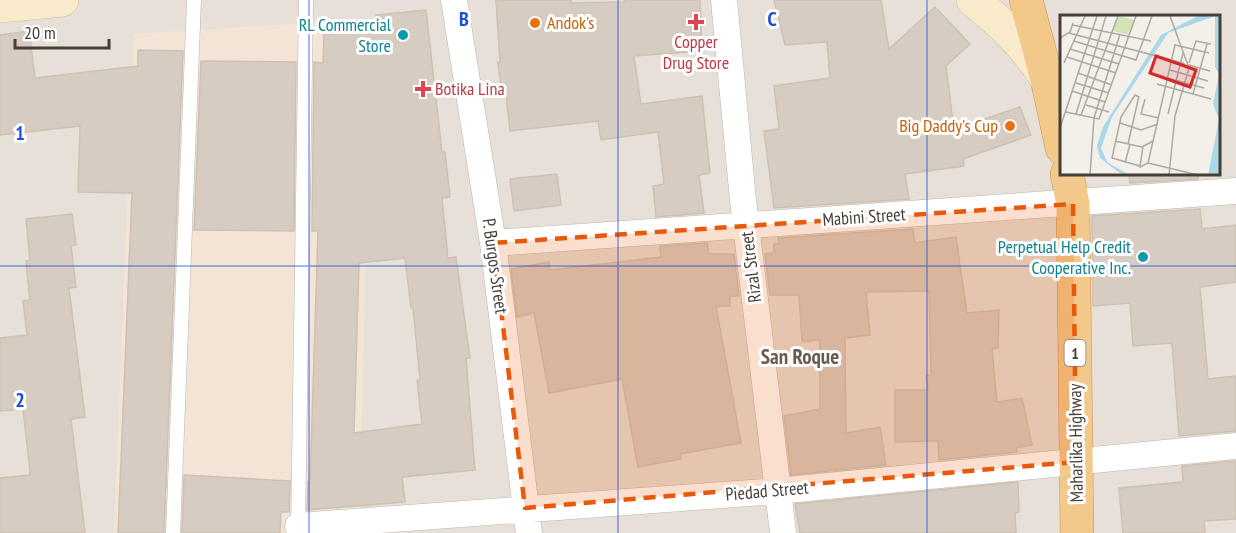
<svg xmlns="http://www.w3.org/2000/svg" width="1236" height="533" viewBox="0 0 1236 533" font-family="'PT Sans Narrow',sans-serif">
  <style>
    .residential { fill: #e6e0d8; fill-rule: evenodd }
    .commercial { fill: #f3e4d6 }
    .building { fill: #d6ccc2; stroke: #cec1b3; stroke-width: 1.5; fill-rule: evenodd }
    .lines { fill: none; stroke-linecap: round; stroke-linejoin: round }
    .service-casing { stroke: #beb5ac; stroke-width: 15 }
    .minor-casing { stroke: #beb5ac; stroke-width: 27 }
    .secondary-casing { stroke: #cebc9c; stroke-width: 34 }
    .trunk-casing { stroke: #cf8e47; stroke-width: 34 }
    .service { stroke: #fff; stroke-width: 14 }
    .minor { stroke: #fff; stroke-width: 26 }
    .secondary { stroke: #faeacc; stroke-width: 33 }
    .trunk { stroke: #f3c88b; stroke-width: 33 }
    .marked { fill: #e8590c; fill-opacity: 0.2; stroke: #e8590c; stroke-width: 4.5; stroke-dasharray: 12 8; stroke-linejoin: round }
    .grid { fill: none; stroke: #1d4ed8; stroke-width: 1.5; stroke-opacity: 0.55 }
    .health-dot { fill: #e0444e; stroke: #fff; stroke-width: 2 }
    .food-dot { fill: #e8710a; stroke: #fff; stroke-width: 2 }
    .culture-dot { fill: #0f9aa8; stroke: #fff; stroke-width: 2 }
    .labels { text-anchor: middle; stroke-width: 6; stroke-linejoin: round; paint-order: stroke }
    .shield { fill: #fff; stroke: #7e7974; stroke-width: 1.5 }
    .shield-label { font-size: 16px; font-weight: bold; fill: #463f38 }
    .food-label { font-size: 18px; fill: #c56008; stroke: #fff; text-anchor: start }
    .culture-label { font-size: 18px; fill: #0d838f; stroke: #fff; text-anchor: end }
    .health-label { font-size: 18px; fill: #be3a42; stroke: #fff }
    .street-label { font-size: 18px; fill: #463f38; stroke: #fff }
    .quarter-label { font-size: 21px; font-weight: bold; fill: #685c50; stroke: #fff }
    .inset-road { fill: none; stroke: #aea9a2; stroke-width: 1.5 }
    .view { fill: #d62828; fill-opacity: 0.15; stroke: #d62828; stroke-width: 3 }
    .inset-edge { fill: none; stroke: #463f38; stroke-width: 3 }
    .grid-label { font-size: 20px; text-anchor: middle; font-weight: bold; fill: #1d4ed8; stroke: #fff; stroke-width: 6; stroke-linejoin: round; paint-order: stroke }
  </style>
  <rect width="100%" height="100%" fill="#f3efe9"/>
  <path class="residential" d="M0,0H1236V533H0ZM1062,16H1220V174H1062Z"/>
  <path class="commercial" d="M372,19L359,533H114L134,34Z"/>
  <path class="building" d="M496,0H571V3L624,2V0H700L702,51L634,56L641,104L702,96L710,173L699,175L704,213L656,217L653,186L664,184L658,132L601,140L598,121L510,131L506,93L502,94L498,62H500Z
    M774,0H881L889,49L935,7L970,44L946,66L954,129L1020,107L1031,135L963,159L964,166L905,174L909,199L774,208L764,131L779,129L774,86L830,78L827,42L785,45Z
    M426,10L442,152H445L450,197L442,198L448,258L456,257L470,358H466L475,470L402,477L405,502L307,510L308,482H310L318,231H312L314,62L323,63L324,32L377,29L376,15ZM405,258L411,308H413L420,380H417L422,424L354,433L359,263Z
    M29,31L35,78L138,66V50L183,51L164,533H118L132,193L78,192L80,126L0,135V35Z
    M201,61L296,62L294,231L194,230Z
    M557,174L561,205L514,211L510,179Z
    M1129,174H1198V179L1130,183Z
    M1200,209L1202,229L1236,225V282L1200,287L1208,379L1236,376V431L1179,436L1172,343L1133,346L1130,303L1093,306L1092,216Z
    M72,214L76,245L71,246L76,287L69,288L85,417L71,419L85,533H0V478L30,475V471L23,409L0,411V338L27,335L23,301L30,300L26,261L30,260L26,219Z
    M913,229L915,243L956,237L967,313L999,310L998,348L992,349L997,402L1022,398L1032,445L1016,448L1017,452L939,460L938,441L895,442V390H928L926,375H931L929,291L866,292L870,335L845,338L846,433L880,427L886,465L791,475L784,416L820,409V340L802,342L799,295H770L765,254L774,253V244H779L778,238Z
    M707,243L709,254H734L739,296H730V306H716L741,443L680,454L681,459L638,467L622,379L549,393L534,313L517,317L511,269L549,262L550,270L661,257L660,246Z
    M1236,461V519L1204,521L1205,533H1123L1119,488L1183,482L1182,466Z
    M184,475L290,481L289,512H281L280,533H182Z
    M1018,482L1019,512L1015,513L1016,533H800L795,504Z"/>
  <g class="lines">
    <g class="service-casing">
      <path id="service" d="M298,531L306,0
        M173,533L194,0"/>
    </g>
    <g class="minor-casing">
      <path id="minor" d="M454,0L493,243L529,533
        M724,0L743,200L783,533
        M493,243L1236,191
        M298,526L777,491L1236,446"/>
    </g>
    <g class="secondary-casing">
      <path id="secondary" d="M973,0C1002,23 1026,46 1046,78
        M0,6L62,0"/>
    </g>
    <g class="trunk-casing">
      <path id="trunk" d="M1026,0L1047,79L1062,148
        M1067,174L1073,204L1077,533"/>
    </g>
    <use href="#service" class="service"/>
    <use href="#minor" class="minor"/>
    <use href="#secondary" class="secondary"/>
    <use href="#trunk" class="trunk"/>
  </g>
  <path class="marked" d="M1073,204L1076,462L525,508L493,243Z"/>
  <path class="grid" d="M309,0V533M618,0V533M927,0V533M0,266H1236"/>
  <g class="health-dot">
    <path d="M693 13h6v6h6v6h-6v6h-6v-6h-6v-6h6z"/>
    <path d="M420 80h6v6h6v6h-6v6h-6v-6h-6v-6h6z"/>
  </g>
  <g class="food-dot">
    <circle cx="535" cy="23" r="6"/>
    <circle cx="1010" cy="126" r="6"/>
  </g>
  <g class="culture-dot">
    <circle cx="403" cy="35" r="6"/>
    <circle cx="1143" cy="257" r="6"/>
  </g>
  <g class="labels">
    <rect class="shield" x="1064.5" y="340" width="21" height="26" rx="4.5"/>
    <g class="shield-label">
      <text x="1075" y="359">1</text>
    </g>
    <g class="food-label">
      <text x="547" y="29">Andok's</text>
      <text x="998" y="132" text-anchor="end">Big Daddy's Cup</text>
    </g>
    <g class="culture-label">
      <text x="391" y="31">RL Commercial<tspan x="391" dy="21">Store</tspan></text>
      <text x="1131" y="253">Perpetual Help Credit<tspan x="1131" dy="21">Cooperative Inc.</tspan></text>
    </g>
    <g class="health-label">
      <text x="696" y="48">Copper<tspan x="696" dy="21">Drug Store</tspan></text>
      <text x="435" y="95" text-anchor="start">Botika Lina</text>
    </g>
    <g class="street-label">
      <text transform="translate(864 217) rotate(-4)" y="6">Mabini Street</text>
      <text transform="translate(495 266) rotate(82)" y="6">P. Burgos Street</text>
      <text transform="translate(751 267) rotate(-97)" y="6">Rizal Street</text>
      <text transform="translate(1076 443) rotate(-91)" y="6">Maharlika Highway</text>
      <text transform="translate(767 491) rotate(-5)" y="6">Piedad Street</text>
    </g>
    <g class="quarter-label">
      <text x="800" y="364">San Roque</text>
    </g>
  </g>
  <g transform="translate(1060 15)">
    <rect width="160" height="160" fill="#f3efe9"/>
    <path d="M59,1L74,5L69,20L53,16Z" fill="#d4e3b6"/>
    <path d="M138,1H160V160H148L159,104L153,89L159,59L155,52V1L108,18L52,102L41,133L47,147L69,160L61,159L40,143L37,131L43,112L101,20Z" fill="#abd7ea"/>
    <path class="inset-road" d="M13,10L91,26M9,18L123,48L128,53M0,23L10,17L13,8M14,26L76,45L92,1M10,34L59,49M7,42L56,58M4,48L25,1M129,48L136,26L151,29M129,50L150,56M110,55L148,66M18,58L52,70M100,61L144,73M16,68L49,78M97,69L151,84M12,76L45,87M133,79L147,29M79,82L75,80L61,102L52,143L80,151M85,84L81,99L99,103M26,90L49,97M6,97L39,104L76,1M16,99L46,1M108,99L123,38M21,100L58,1M60,108L81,115L98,109M0,113L37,1M55,126L82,132L93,126M68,129L79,81M83,131L80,152L88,148L138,160M65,148L70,129M88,148L115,30L149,38M30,160L34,103L60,19M109,160L115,101L129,53L110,1"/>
    <path class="view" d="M96,41L136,55L130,72L90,58Z"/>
    <rect width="160" height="160" class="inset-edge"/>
  </g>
  <g class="grid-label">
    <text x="464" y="26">B</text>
    <text x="772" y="26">C</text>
    <text x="20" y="140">1</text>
    <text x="20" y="407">2</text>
  </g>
  <path d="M15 39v9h94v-9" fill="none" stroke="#463f38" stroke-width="3"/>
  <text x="24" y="39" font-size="18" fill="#463f38" stroke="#ffffff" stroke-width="4.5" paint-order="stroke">20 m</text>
</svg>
